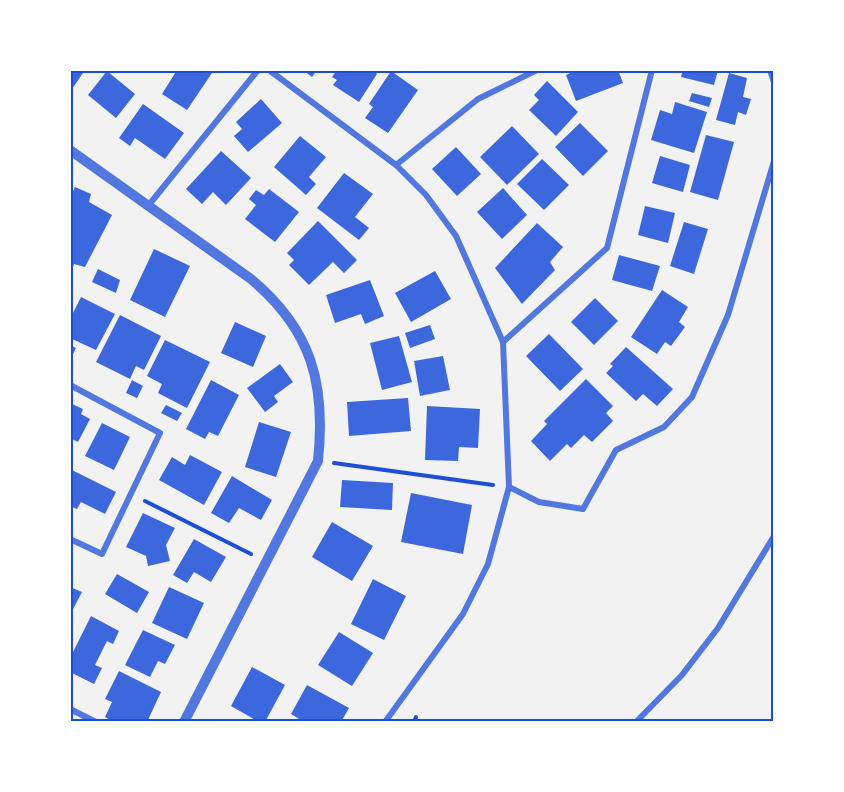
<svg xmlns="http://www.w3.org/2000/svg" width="844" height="792" viewBox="0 0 844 792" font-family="'Sofia Sans Condensed',sans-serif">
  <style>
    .building { fill: #3d67dc }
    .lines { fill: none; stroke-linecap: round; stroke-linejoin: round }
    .path { stroke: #1d4ed8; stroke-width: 4 }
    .minor { stroke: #5277de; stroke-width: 6 }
    .tertiary { stroke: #5277de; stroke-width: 10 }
    .neatline { fill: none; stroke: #1d4ed8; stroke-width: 2 }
  </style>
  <rect width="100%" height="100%" fill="#f2f2f2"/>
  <path class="building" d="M70,70H85L70,92Z
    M177,70H214L187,110L162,94Z
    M303,70H317L312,77Z
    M337,70H373L377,74L359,102L333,85L337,80L332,77Z
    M577,70H618L623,83L576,101L566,75Z
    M683,70H718L714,85L681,77Z
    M107,71L135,94L116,118L88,95Z
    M391,71L418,90L388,133L365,118L373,107L369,104Z
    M729,73L747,78L743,97L751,99L746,115L738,112L735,125L716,120Z
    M547,81L578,112L556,136L529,110L539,100L534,95Z
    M692,93L712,98L709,107L689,101Z
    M261,99L282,123L248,152L234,136L242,129L236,122Z
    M675,102L707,112L694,153L651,140L660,110L672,114Z
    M143,104L184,133L165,159L135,138L130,146L119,138Z
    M580,123L608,151L583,176L555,147Z
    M512,126L539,154L507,185L480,157Z
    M706,135L734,142L718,200L690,192Z
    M300,136L326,157L309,177L316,184L306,195L274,167Z
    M456,147L481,174L457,196L432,169Z
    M221,151L251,178L226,205L213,192L202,204L186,189Z
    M660,156L690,165L683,192L652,183Z
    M542,159L569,185L544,210L517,184Z
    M344,173L373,194L355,217L369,228L359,240L317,208Z
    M75,187L91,194L89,202L112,215L85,267L74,264L71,272L70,198Z
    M503,188L527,215L502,239L477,212Z
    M269,189L299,212L275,242L245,219L256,205L249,199L256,190L264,195Z
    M645,206L675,213L668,243L638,235Z
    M318,221L357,260L344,273L333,262L309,285L289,265L294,260L287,253Z
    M684,222L708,229L694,274L670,266Z
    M537,223L563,247L550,262L555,270L522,304L495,268Z
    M154,249L190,266L165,317L130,300Z
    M619,255L660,266L652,291L612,280Z
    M98,269L120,280L116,293L92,282Z
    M435,271L451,299L411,322L395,293Z
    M370,280L384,316L365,324L361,314L335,323L326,295Z
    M662,290L688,307L679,322L685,327L671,346L665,342L657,354L631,337Z
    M81,297L115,314L96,350L70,338V319Z
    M595,298L618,321L594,345L571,322Z
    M120,315L161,336L144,370L136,366L130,379L96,362Z
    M235,322L266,336L253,367L221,353Z
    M430,325L435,339L410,348L405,333Z
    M549,334L583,369L560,391L526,356Z
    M399,336L412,382L382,390L370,343Z
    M165,340L210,362L187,408L158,393L162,384L147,376Z
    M70,345L76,348L70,360Z
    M626,347L673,389L657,406L643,394L636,401L606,373L613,366L610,364Z
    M443,356L450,390L420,396L414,361Z
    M280,364L293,382L274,396L278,402L265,412L247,388Z
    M586,379L613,406L606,413L613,421L592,442L584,435L571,448L567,444L550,461L531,441L547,424L544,421Z
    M132,380L143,386L137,398L126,393Z
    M211,380L239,395L218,436L209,432L205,439L186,429Z
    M408,398L411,431L349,436L347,402Z
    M70,403L83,409L81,414L90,419L78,442L70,438Z
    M166,405L182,413L177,421L161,413Z
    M427,406L480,409L478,448L459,447L458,461L425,460Z
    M259,422L291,432L276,477L245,467Z
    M102,423L130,437L114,470L85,456Z
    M190,455L222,472L204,505L159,480L172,457L185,465Z
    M70,469L116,492L105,514L81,502L77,509L70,506Z
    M232,476L272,500L261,520L239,508L229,523L211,513Z
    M342,480L393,483L392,510L340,507Z
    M411,493L472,505L463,554L401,542Z
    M143,513L175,528L166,545L170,561L148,566L146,556L126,547Z
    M332,522L373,546L352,581L312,557Z
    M194,539L226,557L211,582L194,572L187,583L173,575Z
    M117,574L149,592L137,613L105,594Z
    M373,579L406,596L384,640L351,624Z
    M70,587L82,592L70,615Z
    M169,587L204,603L187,639L152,623Z
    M91,616L119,631L113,644L107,641L95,665L102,668L94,684L70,672V658Z
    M143,630L175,645L165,664L158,661L150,677L125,665Z
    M339,632L373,653L352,686L318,665Z
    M252,667L285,685L265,722H259L231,706Z
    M119,671L161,692L147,722H114L105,717L112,702L105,699Z
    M307,685L349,708L341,722H304L291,714Z"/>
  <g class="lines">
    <path class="path" d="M334,463L493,485
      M145,501L251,554
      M414,722L416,717"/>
    <path class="minor" d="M269,70L396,165L426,195L456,236L503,342L509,487L488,564L463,614L385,722
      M770,70L774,82
      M396,165L478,99L537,70
      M148,206L258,70
      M503,342L607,248L652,70
      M70,385L160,433L102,554L70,539
      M509,487L539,502L583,509L616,450L664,427L692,397L728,315L774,161
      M70,709L96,722
      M636,722L682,675L718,628L774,536"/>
    <path class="tertiary" d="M70,150L251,279C312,330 326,384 318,461L184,722"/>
  </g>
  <rect width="844" height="792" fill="none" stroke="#ffffff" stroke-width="144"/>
  <rect x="72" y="72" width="700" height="648" class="neatline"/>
</svg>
